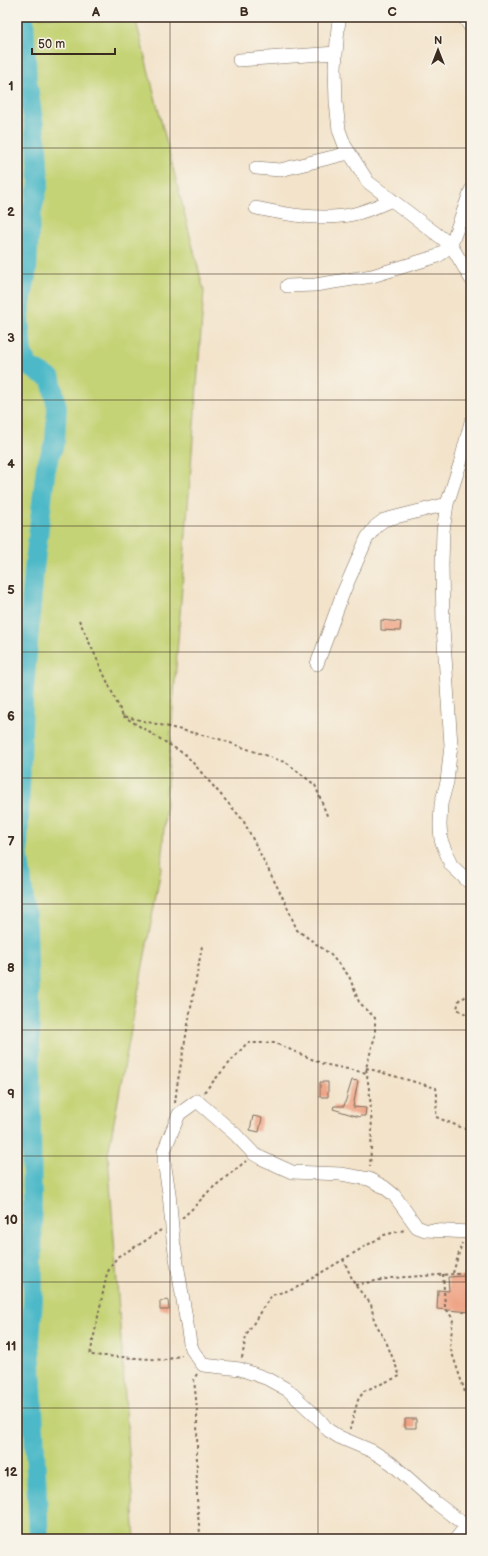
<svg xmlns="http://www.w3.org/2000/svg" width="488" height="1556" viewBox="0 0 488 1556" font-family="'Balsamiq Sans',sans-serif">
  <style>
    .green { fill: #c4d375; stroke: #807e4a }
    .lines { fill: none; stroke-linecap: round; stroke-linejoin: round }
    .river { stroke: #4db9c8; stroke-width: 20 }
    .building { fill: #ee9f7f }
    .minor-casing { stroke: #7b6b5a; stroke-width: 14 }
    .path { stroke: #7b6b5a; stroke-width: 2; stroke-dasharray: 3 3; stroke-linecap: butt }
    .minor { stroke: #fff; stroke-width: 13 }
    .grid { fill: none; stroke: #3b2a1e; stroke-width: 1; stroke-opacity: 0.55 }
    .neatline { fill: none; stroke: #3b2a1e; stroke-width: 1.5 }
    .grid-label { font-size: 13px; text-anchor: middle; font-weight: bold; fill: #3b2a1e }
  </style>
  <rect width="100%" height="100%" fill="#f7f3e8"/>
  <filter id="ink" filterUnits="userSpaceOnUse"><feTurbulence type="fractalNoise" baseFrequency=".025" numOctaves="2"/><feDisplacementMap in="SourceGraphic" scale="8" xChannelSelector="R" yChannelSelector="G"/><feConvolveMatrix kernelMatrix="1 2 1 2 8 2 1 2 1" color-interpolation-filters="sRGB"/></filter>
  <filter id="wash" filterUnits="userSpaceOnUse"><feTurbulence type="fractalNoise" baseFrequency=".012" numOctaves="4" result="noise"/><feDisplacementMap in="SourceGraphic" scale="16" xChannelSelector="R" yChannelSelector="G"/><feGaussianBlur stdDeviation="0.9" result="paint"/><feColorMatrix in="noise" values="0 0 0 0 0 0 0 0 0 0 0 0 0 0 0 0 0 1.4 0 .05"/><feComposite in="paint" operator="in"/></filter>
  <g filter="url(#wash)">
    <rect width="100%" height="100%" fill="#f3e3ca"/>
    <path class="green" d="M17,17H135L204,291L161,869L108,1154L135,1539H17Z"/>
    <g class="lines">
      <path class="river" d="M24,17L27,79L37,147L39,183L32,210L29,234L27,270L19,316L22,352L28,366L51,379L57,408L55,441L46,467L34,570L23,702L18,848L27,927L30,1033L33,1300L30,1341L39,1539"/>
    </g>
    <g id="blocks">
      <path class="building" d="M381,620L401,622L400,631L381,630Z
        M352,1080L358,1081L353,1107L366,1108L365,1116H360L359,1117L333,1109L334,1106H344Z
        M320,1082H328V1097H320Z
        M253,1116L262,1118L259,1132L250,1130Z
        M464,1276V1280L471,1279V1312L437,1309L438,1290L449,1291L448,1277Z
        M168,1300L169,1310H160V1301Z
        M405,1419H416V1428H405Z"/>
    </g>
  </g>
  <g filter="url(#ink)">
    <use href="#blocks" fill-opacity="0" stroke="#7b6b5a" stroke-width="1"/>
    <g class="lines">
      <g class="minor-casing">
        <path id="minor" d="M340,17L338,27L335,68L336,102L339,130L345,146L368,182L451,245L471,279
          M464,17L471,28
          M239,60L336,53
          M256,168L280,170L349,153
          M256,208C289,215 321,221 354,214C367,211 380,205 392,200
          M287,286L315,285L372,276L438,256L451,245L471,190
          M471,422L460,464L447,504L443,531L442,564L443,627L451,745L447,782L441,804L440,825L441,840L451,865L471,884
          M317,664L343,593L367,538L376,526L384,520L447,504
          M471,1232L425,1230L417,1227L394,1195L384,1187L369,1179L341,1174L292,1172L261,1158L254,1154L235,1134L197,1101L179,1114L164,1151V1161L169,1193L173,1239L190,1343L193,1351L203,1365L240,1369L268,1379L288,1390L320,1420L328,1430L339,1437L372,1451L391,1463L436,1503L466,1526L471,1528
          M456,1539L466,1526"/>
      </g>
      <path class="path" d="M17,507L22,511
        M79,620L123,716L219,739L287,763L315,785L328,818
        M123,716L186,755L243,820L285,902L297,930L330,954L349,976L359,1002L375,1018V1036L366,1068L370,1096L372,1130L370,1167
        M471,994L459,1000L457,1009L471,1017
        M366,1068L436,1088L437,1095L436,1117L470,1131
        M204,1092L247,1043H275L323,1064L367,1073
        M175,1103L177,1086L202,946
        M471,1117L470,1142L471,1175
        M182,1218L192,1209L210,1190L246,1161
        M161,1230L142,1243L117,1257L107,1273L90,1355L166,1360L182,1355
        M343,1259L355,1285L371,1304L374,1320L387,1344L400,1376L364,1391L358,1400L350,1429
        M453,1273L462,1243
        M443,1274L445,1307L453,1319L450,1347L471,1410
        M355,1285L391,1278L471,1273
        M242,1358L246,1336L262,1309L272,1295L294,1289L384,1235L405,1230
        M197,1374L194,1379C195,1391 197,1404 197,1416C198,1458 194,1497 201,1539"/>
      <use href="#minor" class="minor"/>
    </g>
  </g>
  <path class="grid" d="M170,17V1539M318,17V1539M17,148H471M17,274H471M17,400H471M17,526H471M17,652H471M17,778H471M17,904H471M17,1030H471M17,1156H471M17,1282H471M17,1408H471"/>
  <rect width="488" height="1556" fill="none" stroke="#f7f3e8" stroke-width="44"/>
  <g transform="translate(438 50)" stroke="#f7f3e8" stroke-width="3" paint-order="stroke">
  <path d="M0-3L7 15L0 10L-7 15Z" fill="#3b2a1e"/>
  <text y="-6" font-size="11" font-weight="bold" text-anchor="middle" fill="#3b2a1e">N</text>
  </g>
  <path d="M32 48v6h83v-6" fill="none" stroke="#3b2a1e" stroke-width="2"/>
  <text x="38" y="48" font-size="12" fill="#3b2a1e" stroke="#f7f3e8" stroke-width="3" paint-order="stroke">50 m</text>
  <rect x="22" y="22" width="444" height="1512" class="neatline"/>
  <g class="grid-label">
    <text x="96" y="16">A</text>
    <text x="244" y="16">B</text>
    <text x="392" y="16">C</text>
    <text x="11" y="90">1</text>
    <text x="11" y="216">2</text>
    <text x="11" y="342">3</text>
    <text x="11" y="468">4</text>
    <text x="11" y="594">5</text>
    <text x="11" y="720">6</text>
    <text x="11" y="846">7</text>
    <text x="11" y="972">8</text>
    <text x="11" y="1098">9</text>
    <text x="11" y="1224">10</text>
    <text x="11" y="1350">11</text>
    <text x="11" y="1476">12</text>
  </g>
</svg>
